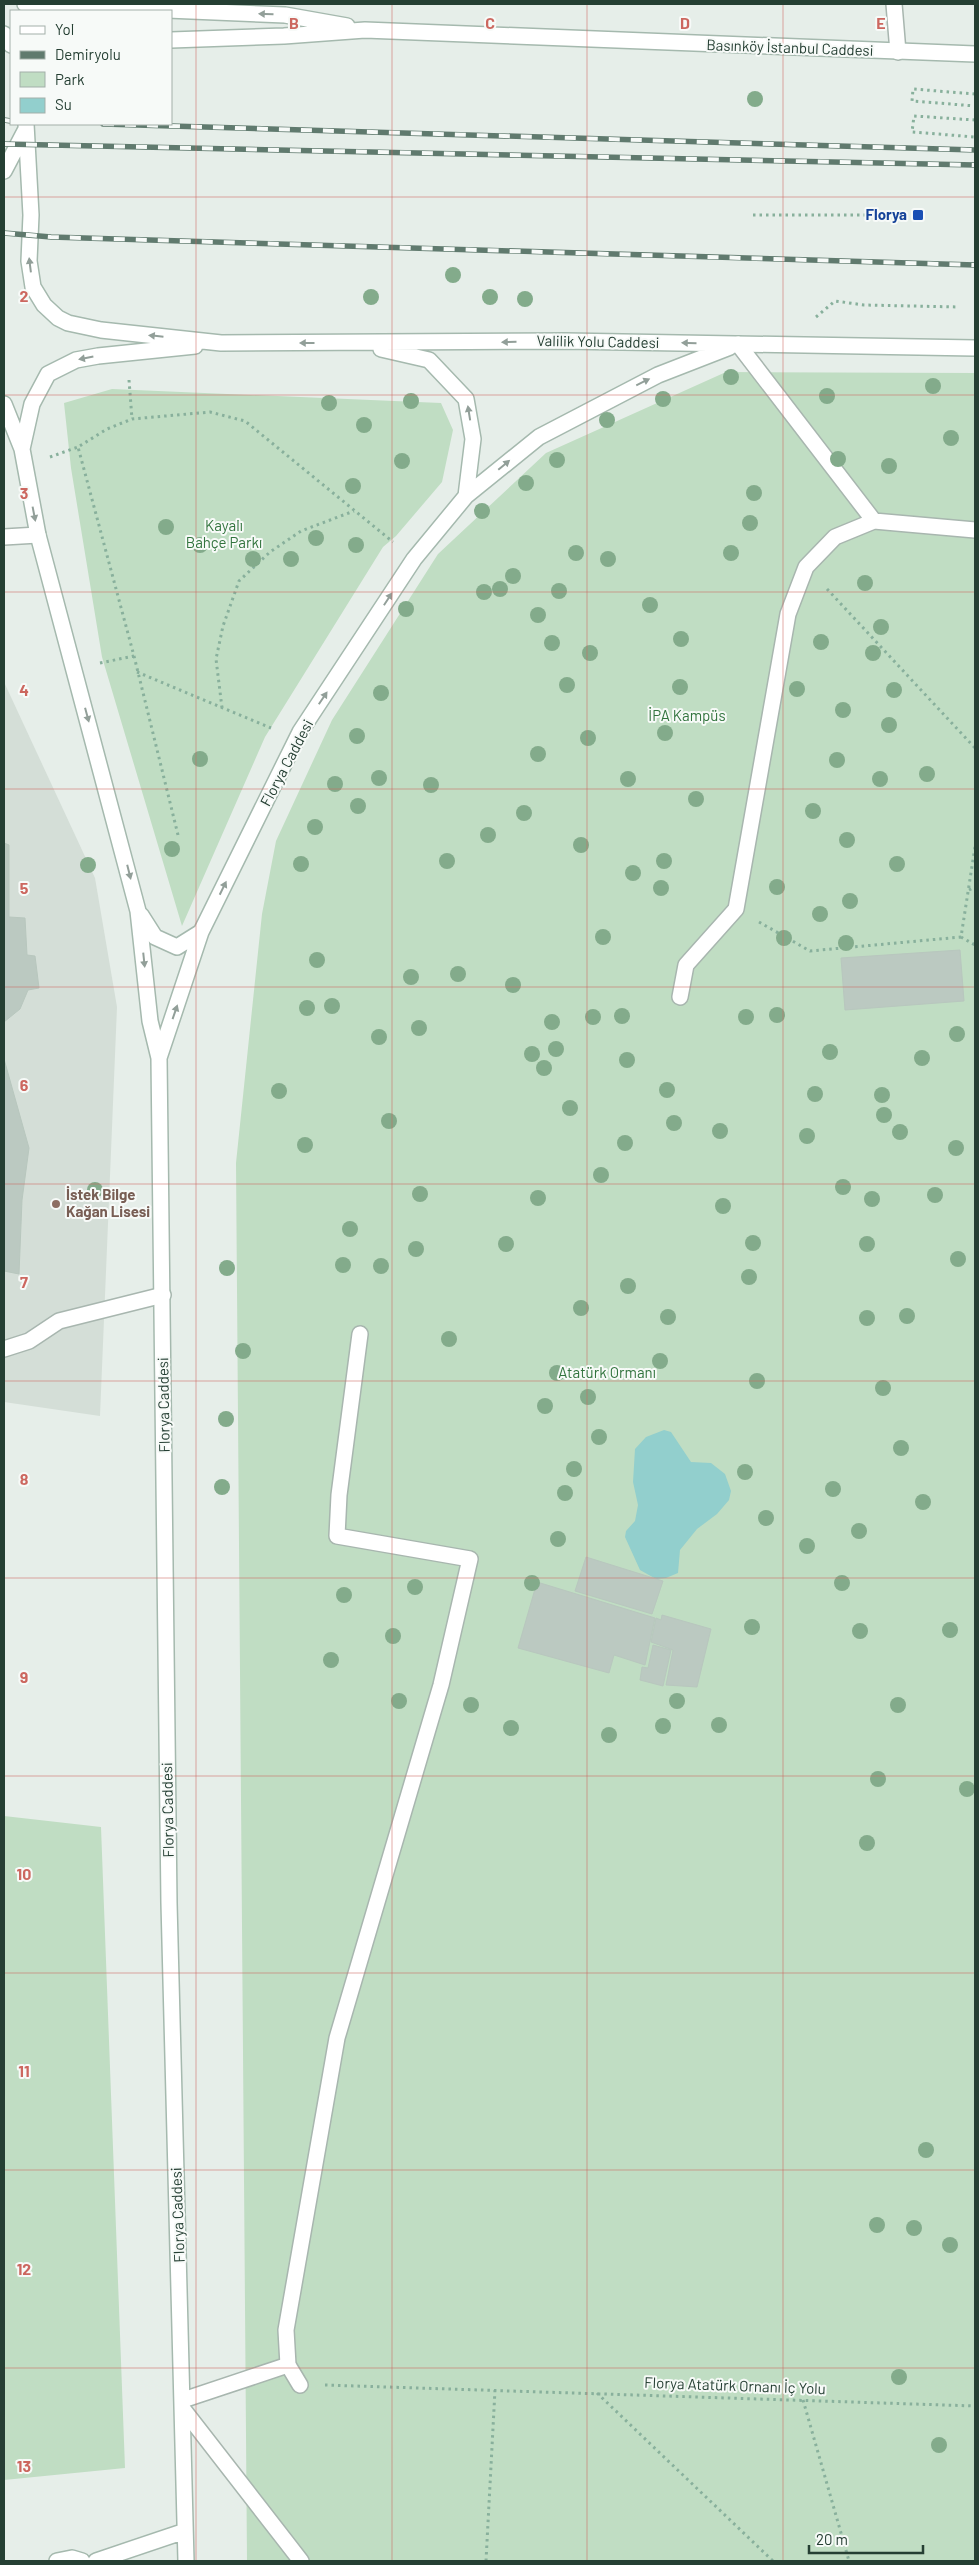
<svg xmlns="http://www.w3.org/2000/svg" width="979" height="2565" viewBox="0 0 979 2565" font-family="Barlow,sans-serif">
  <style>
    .built { fill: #d4ded7 }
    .green { fill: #c0ddc3 }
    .water { fill: #92cfcd }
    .building { fill: #bbc9c1; stroke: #b8c7be }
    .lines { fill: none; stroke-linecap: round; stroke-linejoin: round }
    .service-casing { stroke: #a8b6af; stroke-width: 18 }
    .minor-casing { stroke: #a8b6af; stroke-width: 18 }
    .secondary-casing { stroke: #a5b9ae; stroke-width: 18 }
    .path { stroke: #88b09c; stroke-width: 3; stroke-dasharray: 2.5 4; stroke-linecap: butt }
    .service { stroke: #fff; stroke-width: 15 }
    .minor { stroke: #fff; stroke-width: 15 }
    .secondary { stroke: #fff; stroke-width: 15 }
    .rail-casing { stroke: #607a6e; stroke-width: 5.5 }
    .rail { stroke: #f7faf8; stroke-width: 4; stroke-dasharray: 11; stroke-linecap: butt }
    .tree { fill: #83ab8b }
    .oneway { fill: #929f99 }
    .grid { fill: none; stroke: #cc675f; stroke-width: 1; stroke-opacity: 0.55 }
    .transit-dot { fill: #1a4fb4; stroke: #f7faf8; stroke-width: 2 }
    .education-dot { fill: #8d6e63; stroke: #f7faf8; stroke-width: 2 }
    .labels { text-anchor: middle; stroke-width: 4; stroke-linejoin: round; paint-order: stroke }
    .street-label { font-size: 15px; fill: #253f33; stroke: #f7faf8 }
    .transit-label { font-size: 15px; font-weight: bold; fill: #164399; stroke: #f7faf8; text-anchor: end }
    .park-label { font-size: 15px; fill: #32743e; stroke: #f7faf8 }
    .education-label { font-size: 15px; font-weight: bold; fill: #785e54; stroke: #f7faf8; text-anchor: start }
    .grid-label { font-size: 16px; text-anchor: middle; font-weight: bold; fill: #cc675f; stroke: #f7faf8; stroke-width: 4; stroke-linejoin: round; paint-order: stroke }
  </style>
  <rect width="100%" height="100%" fill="#e6eee9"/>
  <path class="built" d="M4,682L95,878L117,1007L100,1416L4,1402Z"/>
  <path class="green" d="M726,372L975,373V2561H247L236,1163L262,914L276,841L332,720L438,554L546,453Z
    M112,389L441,403L453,430L442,482L396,536L383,547L265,737L182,926L102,657L71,468L64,403Z
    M4,1816L101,1827L125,2468L4,2480Z"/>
  <path class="water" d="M664,1430L671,1432L691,1462L711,1463L725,1474L731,1491L729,1500L717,1514L697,1529L680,1550L678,1573L666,1578L656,1579L640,1570L625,1537L626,1531L635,1521L638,1505L633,1482L635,1449L646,1437Z"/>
  <path class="building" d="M4,843L9,845V917L25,918L27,955L35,956L39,988L28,990L20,1009L4,1022Z
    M960,950L964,1001L845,1010L841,958Z
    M4,1059L29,1148L22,1200L19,1274L4,1271Z
    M586,1557L663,1581L652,1614L575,1591Z
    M537,1582L655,1618L645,1665L614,1655L609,1673L518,1648Z
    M662,1615L711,1629L697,1687L666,1685L673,1650L651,1642L656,1618L661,1620Z
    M653,1645L671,1650L663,1686L640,1680L642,1667L648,1668Z"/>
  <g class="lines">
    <g class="service-casing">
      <path id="service" d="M894,4L898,52
        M738,344L874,521
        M4,537L38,535
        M680,997L686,965L736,909L788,614L806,567L835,537L874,521L975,530
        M4,1349L29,1341L59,1321L163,1295
        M300,2385L288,2365L286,2330L337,2038L441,1685L470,1559L337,1536L339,1495L360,1334
        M183,2409L301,2561"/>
    </g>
    <g class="minor-casing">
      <path id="minor" d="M183,2400L288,2365"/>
    </g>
    <g class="secondary-casing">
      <path id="secondary" d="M25,4L285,15L347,26
        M4,34L11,45
        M171,40L284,36L365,30L975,54
        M26,124L31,215L29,261L33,287L44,305L58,318L68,323L101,330L221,343L566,341L975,348
        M4,171L25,131
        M381,349L429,360L466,399L473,439L466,496
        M4,404L22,449L38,535L138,911L150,1021L159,1058L169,1903L186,2561
        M22,449L32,404L48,374L76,360L98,356L195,346
        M141,915L155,937L177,947L201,932
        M159,1058L201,932L300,732L414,559L466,496L539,437L658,375L730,347
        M57,2561L72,2558L82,2561
        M96,2561L185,2531"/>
    </g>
    <path class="path" d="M975,94L913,89L912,101L975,106
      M975,120L914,116L912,132L975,137
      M753,215H867
      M816,317L835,301L864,305L959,307
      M129,380L132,419
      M50,457L78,447
      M827,589L975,748
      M100,663L134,656
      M137,672L271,728
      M222,708L216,659L223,626L239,581L270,552L301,531L354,511
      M178,835L134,656L78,447L107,429L132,419L210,412L245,421L393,542
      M975,847L961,937L975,945
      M969,890L975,887
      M759,922L810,951L961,937
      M325,2385L975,2406
      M597,2393L773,2561
      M803,2400L849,2561
      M486,2561L495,2390"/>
    <use href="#service" class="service"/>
    <use href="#minor" class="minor"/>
    <use href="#secondary" class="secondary"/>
    <g class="rail-casing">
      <path id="rail" d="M4,120L11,121
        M103,124L975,150
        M4,144L975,165
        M4,233L51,237L975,265"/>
    </g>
    <use href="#rail" class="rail"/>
  </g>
  <g class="tree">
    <circle cx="755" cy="99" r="8"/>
    <circle cx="453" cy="275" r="8"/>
    <circle cx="371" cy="297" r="8"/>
    <circle cx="490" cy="297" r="8"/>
    <circle cx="525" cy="299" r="8"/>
    <circle cx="731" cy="377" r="8"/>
    <circle cx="933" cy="386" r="8"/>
    <circle cx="827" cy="396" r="8"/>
    <circle cx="663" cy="399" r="8"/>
    <circle cx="411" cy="401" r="8"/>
    <circle cx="329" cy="403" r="8"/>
    <circle cx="607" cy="420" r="8"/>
    <circle cx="364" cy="425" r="8"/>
    <circle cx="951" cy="438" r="8"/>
    <circle cx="838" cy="459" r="8"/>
    <circle cx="557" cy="460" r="8"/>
    <circle cx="402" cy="461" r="8"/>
    <circle cx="889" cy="466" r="8"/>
    <circle cx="526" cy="483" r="8"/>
    <circle cx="353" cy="486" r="8"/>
    <circle cx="754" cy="493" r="8"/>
    <circle cx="482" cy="511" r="8"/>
    <circle cx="750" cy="523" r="8"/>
    <circle cx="166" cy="527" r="8"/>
    <circle cx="316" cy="538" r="8"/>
    <circle cx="200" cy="545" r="8"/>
    <circle cx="356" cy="545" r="8"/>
    <circle cx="576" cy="553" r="8"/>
    <circle cx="731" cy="553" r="8"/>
    <circle cx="253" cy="559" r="8"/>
    <circle cx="291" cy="559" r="8"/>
    <circle cx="608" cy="559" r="8"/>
    <circle cx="513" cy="576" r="8"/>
    <circle cx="865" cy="583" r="8"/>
    <circle cx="500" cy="589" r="8"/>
    <circle cx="559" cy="591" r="8"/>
    <circle cx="484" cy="592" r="8"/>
    <circle cx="650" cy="605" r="8"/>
    <circle cx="406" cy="609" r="8"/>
    <circle cx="538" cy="615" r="8"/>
    <circle cx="881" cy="627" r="8"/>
    <circle cx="681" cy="639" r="8"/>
    <circle cx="821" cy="642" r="8"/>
    <circle cx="552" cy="643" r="8"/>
    <circle cx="590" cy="653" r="8"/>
    <circle cx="873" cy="653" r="8"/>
    <circle cx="567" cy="685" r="8"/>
    <circle cx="680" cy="687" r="8"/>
    <circle cx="797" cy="689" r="8"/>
    <circle cx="894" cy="690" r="8"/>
    <circle cx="381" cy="693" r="8"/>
    <circle cx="843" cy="710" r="8"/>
    <circle cx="889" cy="725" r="8"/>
    <circle cx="665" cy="733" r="8"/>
    <circle cx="357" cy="736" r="8"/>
    <circle cx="588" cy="738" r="8"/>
    <circle cx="538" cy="754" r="8"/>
    <circle cx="200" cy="759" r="8"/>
    <circle cx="837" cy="760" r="8"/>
    <circle cx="927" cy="774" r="8"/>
    <circle cx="379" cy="778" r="8"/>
    <circle cx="628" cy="779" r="8"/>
    <circle cx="880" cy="779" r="8"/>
    <circle cx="335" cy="784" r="8"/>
    <circle cx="431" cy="785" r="8"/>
    <circle cx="696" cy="799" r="8"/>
    <circle cx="358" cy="806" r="8"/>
    <circle cx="813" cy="811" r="8"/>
    <circle cx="524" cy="813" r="8"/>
    <circle cx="315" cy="827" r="8"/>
    <circle cx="488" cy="835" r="8"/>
    <circle cx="847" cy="840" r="8"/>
    <circle cx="581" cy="845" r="8"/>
    <circle cx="172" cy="849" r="8"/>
    <circle cx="447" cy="861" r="8"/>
    <circle cx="664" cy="861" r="8"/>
    <circle cx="301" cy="864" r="8"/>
    <circle cx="897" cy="864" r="8"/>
    <circle cx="88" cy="865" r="8"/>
    <circle cx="633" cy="873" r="8"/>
    <circle cx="777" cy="887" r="8"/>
    <circle cx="661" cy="888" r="8"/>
    <circle cx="850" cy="901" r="8"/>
    <circle cx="820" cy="914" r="8"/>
    <circle cx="603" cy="937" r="8"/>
    <circle cx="784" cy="938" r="8"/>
    <circle cx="846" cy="943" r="8"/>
    <circle cx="317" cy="960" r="8"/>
    <circle cx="458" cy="974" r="8"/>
    <circle cx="411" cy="977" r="8"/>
    <circle cx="513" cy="985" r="8"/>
    <circle cx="332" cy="1006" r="8"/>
    <circle cx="307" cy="1008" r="8"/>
    <circle cx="777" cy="1015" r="8"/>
    <circle cx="622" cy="1016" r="8"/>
    <circle cx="593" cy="1017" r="8"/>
    <circle cx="746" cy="1017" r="8"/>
    <circle cx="552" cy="1022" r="8"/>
    <circle cx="419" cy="1028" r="8"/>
    <circle cx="957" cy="1034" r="8"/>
    <circle cx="379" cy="1037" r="8"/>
    <circle cx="556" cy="1049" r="8"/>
    <circle cx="830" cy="1052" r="8"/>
    <circle cx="532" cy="1054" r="8"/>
    <circle cx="922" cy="1058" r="8"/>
    <circle cx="627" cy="1060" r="8"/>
    <circle cx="544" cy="1068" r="8"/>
    <circle cx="667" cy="1090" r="8"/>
    <circle cx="279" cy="1091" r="8"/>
    <circle cx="815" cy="1094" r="8"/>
    <circle cx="882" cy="1095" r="8"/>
    <circle cx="570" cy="1108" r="8"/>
    <circle cx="884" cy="1115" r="8"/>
    <circle cx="389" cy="1121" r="8"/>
    <circle cx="674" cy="1123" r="8"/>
    <circle cx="720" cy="1131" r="8"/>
    <circle cx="900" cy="1132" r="8"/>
    <circle cx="807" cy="1136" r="8"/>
    <circle cx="625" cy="1143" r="8"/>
    <circle cx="305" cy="1145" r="8"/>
    <circle cx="956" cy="1148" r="8"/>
    <circle cx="601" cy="1175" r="8"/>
    <circle cx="843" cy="1187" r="8"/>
    <circle cx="95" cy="1190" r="8"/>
    <circle cx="420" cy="1194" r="8"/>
    <circle cx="935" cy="1195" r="8"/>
    <circle cx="538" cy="1198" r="8"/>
    <circle cx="872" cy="1199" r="8"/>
    <circle cx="723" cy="1206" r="8"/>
    <circle cx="350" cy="1229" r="8"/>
    <circle cx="753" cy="1243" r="8"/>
    <circle cx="506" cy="1244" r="8"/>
    <circle cx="867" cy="1244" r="8"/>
    <circle cx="416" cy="1249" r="8"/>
    <circle cx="958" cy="1259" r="8"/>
    <circle cx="343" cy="1265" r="8"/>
    <circle cx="381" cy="1266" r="8"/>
    <circle cx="227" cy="1268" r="8"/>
    <circle cx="749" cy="1277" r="8"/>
    <circle cx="628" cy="1286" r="8"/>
    <circle cx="581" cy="1308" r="8"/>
    <circle cx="907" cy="1316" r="8"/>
    <circle cx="668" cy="1317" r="8"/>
    <circle cx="867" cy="1318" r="8"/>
    <circle cx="449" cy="1339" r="8"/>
    <circle cx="243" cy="1351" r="8"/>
    <circle cx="660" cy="1361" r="8"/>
    <circle cx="557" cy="1373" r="8"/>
    <circle cx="757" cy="1381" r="8"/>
    <circle cx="883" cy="1388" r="8"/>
    <circle cx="588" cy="1397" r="8"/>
    <circle cx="545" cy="1406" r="8"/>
    <circle cx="226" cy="1419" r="8"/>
    <circle cx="599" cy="1437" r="8"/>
    <circle cx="901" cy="1448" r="8"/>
    <circle cx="574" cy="1469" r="8"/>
    <circle cx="745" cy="1472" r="8"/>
    <circle cx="222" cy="1487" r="8"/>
    <circle cx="833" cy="1489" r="8"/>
    <circle cx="565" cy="1493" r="8"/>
    <circle cx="923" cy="1502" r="8"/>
    <circle cx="766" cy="1518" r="8"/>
    <circle cx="859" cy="1531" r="8"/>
    <circle cx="558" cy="1539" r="8"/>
    <circle cx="807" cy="1546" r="8"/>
    <circle cx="532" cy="1583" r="8"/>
    <circle cx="842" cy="1583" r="8"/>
    <circle cx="415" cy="1587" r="8"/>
    <circle cx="344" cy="1595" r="8"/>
    <circle cx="752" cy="1627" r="8"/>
    <circle cx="950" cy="1630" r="8"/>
    <circle cx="860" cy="1631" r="8"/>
    <circle cx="393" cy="1636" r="8"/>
    <circle cx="331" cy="1660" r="8"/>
    <circle cx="399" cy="1701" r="8"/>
    <circle cx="677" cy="1701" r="8"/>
    <circle cx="471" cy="1705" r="8"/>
    <circle cx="898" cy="1705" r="8"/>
    <circle cx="719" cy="1725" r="8"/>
    <circle cx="663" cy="1726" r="8"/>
    <circle cx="511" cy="1728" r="8"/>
    <circle cx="609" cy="1735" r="8"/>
    <circle cx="878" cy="1779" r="8"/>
    <circle cx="967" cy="1789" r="8"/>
    <circle cx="867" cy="1843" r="8"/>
    <circle cx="926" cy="2150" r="8"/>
    <circle cx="877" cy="2225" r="8"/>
    <circle cx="914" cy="2228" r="8"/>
    <circle cx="950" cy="2245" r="8"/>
    <circle cx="899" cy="2377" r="8"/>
    <circle cx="939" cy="2445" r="8"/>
  </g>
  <defs><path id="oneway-solid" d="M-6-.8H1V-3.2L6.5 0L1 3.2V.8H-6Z" transform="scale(1.25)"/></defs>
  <g class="oneway">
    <use href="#oneway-solid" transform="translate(266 14) rotate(-178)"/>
    <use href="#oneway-solid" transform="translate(30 265) rotate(-97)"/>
    <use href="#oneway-solid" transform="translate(156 336) rotate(-174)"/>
    <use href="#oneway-solid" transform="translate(509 342) rotate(179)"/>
    <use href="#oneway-solid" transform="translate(307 343) rotate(180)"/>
    <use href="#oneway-solid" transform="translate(689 343) rotate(-179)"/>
    <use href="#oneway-solid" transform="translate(86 358) rotate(169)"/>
    <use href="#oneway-solid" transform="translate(643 382) rotate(-26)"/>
    <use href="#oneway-solid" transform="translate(469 413) rotate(-99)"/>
    <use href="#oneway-solid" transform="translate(504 465) rotate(-40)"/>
    <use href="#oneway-solid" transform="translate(34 514) rotate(79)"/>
    <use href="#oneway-solid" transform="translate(388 599) rotate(-57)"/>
    <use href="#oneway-solid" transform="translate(323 698) rotate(-56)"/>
    <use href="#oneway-solid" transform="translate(87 715) rotate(75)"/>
    <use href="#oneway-solid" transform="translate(129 872) rotate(76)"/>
    <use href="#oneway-solid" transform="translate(223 888) rotate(-64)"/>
    <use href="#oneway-solid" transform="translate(144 960) rotate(84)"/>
    <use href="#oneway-solid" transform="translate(175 1012) rotate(-71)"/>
  </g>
  <path class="grid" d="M196,4V2561M392,4V2561M587,4V2561M783,4V2561M4,197H975M4,395H975M4,592H975M4,789H975M4,987H975M4,1184H975M4,1381H975M4,1578H975M4,1776H975M4,1973H975M4,2170H975M4,2368H975"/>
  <rect class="transit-dot" x="912" y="209" width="12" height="12" rx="2.5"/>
  <circle class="education-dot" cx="56" cy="1204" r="5"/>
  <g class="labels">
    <g class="street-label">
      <text transform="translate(790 48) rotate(2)" y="5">Basınköy İstanbul Caddesi</text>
      <text transform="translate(598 342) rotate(1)" y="5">Valilik Yolu Caddesi</text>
      <text transform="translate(287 763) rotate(-62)" y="5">Florya Caddesi</text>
      <text transform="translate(164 1405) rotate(-91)" y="5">Florya Caddesi</text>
      <text transform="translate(168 1810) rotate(-91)" y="5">Florya Caddesi</text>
      <text transform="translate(178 2215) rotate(-92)" y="5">Florya Caddesi</text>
      <text transform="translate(735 2386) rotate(2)" y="5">Florya Atatürk Ornanı İç Yolu</text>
    </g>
    <g class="transit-label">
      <text x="907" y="220">Florya</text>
    </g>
    <g class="park-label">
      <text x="224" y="531">Kayalı<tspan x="224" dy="17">Bahçe Parkı</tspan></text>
      <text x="687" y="721">İPA Kampüs</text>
      <text x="607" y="1378">Atatürk Ormanı</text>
    </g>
    <g class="education-label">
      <text x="66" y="1200">İstek Bilge<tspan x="66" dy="17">Kağan Lisesi</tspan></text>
    </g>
  </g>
  <g class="grid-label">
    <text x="294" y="29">B</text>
    <text x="490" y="29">C</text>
    <text x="685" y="29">D</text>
    <text x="881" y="29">E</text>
    <text x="24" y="302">2</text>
    <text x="24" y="499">3</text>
    <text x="24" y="696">4</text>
    <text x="24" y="894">5</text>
    <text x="24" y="1091">6</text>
    <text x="24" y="1288">7</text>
    <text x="24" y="1485">8</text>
    <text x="24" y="1683">9</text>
    <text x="24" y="1880">10</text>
    <text x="24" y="2077">11</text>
    <text x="24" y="2275">12</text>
    <text x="24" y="2472">13</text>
  </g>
  <rect width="979" height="2565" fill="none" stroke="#253f33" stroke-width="10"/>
  <rect x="10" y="10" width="162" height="115" fill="#f7faf8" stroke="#a3afa9"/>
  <rect x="20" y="26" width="25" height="8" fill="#ffffff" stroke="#a3afa9"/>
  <text x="55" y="35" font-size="15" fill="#253f33">Yol</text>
  <rect x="20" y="51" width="25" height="8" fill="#607a6e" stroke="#a3afa9"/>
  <text x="55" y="60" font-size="15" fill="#253f33">Demiryolu</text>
  <rect x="20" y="72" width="25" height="15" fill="#c0ddc3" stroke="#a3afa9"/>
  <text x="55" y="85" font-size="15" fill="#253f33">Park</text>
  <rect x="20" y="98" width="25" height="15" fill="#92cfcd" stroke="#a3afa9"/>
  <text x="55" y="110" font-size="15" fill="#253f33">Su</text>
  <path d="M809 2545v8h114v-8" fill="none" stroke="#253f33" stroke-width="2.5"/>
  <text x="816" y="2545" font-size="15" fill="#253f33" stroke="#f7faf8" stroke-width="4" paint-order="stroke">20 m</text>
</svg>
